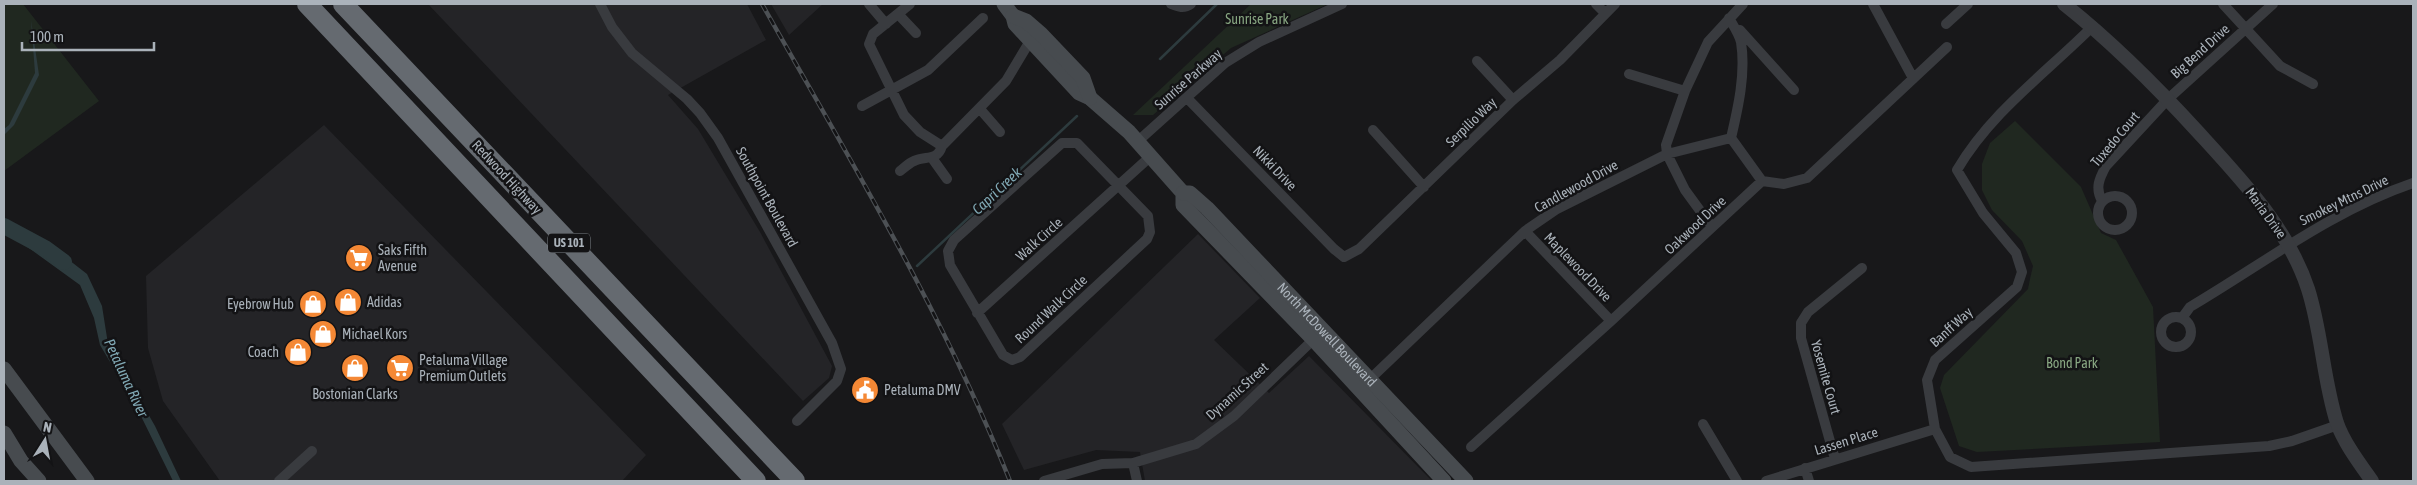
<svg xmlns="http://www.w3.org/2000/svg" width="2417" height="485" viewBox="0 0 2417 485" font-family="'Asap Condensed',sans-serif">
  <style>
    .built { fill: #242427 }
    .green { fill: #202820 }
    .water { fill: #2d3b3e }
    .lines { fill: none; stroke-linecap: round; stroke-linejoin: round }
    .stream { stroke: #2d3b3e; stroke-width: 2.5 }
    .river { stroke: #2d3b3e; stroke-width: 16 }
    .minor { stroke: #393b3f; stroke-width: 10 }
    .tertiary { stroke: #393b3f; stroke-width: 14 }
    .secondary { stroke: #474b4f; stroke-width: 15 }
    .motorway { stroke: #656a70; stroke-width: 20 }
    .rail-casing { stroke: #4c5054; stroke-width: 4.5 }
    .rail { stroke: #131315; stroke-width: 2.5; stroke-dasharray: 8; stroke-linecap: butt }
    .labels { text-anchor: middle; stroke-width: 5; stroke-linejoin: round; paint-order: stroke }
    .shield { fill: #131315; stroke: #7d8288; stroke-width: 1 }
    .shield-label { font-size: 12px; font-weight: bold; fill: #aab2ba }
    .park-label { font-size: 14px; fill: #87a581; stroke: #131315 }
    .street-label { font-size: 14px; fill: #aab2ba; stroke: #131315 }
    .poi-label { font-size: 14px; fill: #aab2ba; stroke: #131315; text-anchor: start }
    .water-label { font-size: 15px; font-style: italic; fill: #81a9b5; stroke: #131315 }
  </style>
  <rect width="100%" height="100%" fill="#18181a"/>
  <path class="built" d="M428,4H747L766,40L668,95L698,129L760,232L832,366L829,378L803,401Z
    M771,4H823L789,35Z
    M324,125L646,455L622,481H220L163,401L148,348L146,276Z
    M1198,234L1260,298L1214,340L1269,393L1309,356L1432,481H1145L1140,452L1096,450L1024,470L1002,424Z"/>
  <path class="green" d="M4,4H23L99,101L4,171Z
    M1251,4H1328L1231,48L1153,115H1133Z
    M2015,121L2081,187L2101,233L2116,240L2153,307L2160,442L1977,452L1959,446L1940,388L1944,375L2028,289L2030,279L2033,266L2022,241L1992,210L1982,190V164L1990,143Z"/>
  <path class="water" d="M31,20L39,75L14,125L4,135V129L9,125L35,73Z
    M4,221L29,244L60,253L87,274L102,306L108,344L155,426L181,481H173L136,406L100,345L94,318L80,285L4,230Z"/>
  <g class="lines">
    <path class="stream" d="M1160,59L1217,4
      M917,266L1077,116"/>
    <path class="river" d="M4,226L45,248L64,262"/>
    <path class="minor" d="M600,4L612,27L632,53L687,99L700,113L718,138L832,343L841,369L837,381L797,421
      M869,4L886,24
      M910,4L873,34L869,44L904,115L920,132L942,146
      M1171,4C1178,7 1184,9 1191,4
      M1596,4L1605,13
      M1873,4L1913,78
      M2223,4L2280,66L2313,84
      M898,14L916,33
      M1729,18C1733,25 1739,34 1741,42C1746,74 1738,108 1731,138L1762,181
      M1946,24L1968,4
      M2093,26C2046,73 1991,112 1957,170L1983,213L2016,253L2022,272L2017,287L1935,360L1927,380L1935,429L1950,457L1971,467L2269,446L2292,441L2338,425
      M1740,30L1794,90
      M1477,61L1513,100
      M1629,74L1685,91
      M1187,98L1334,249L1344,257L1359,249L1513,100L1560,60L1615,4
      M862,106L928,70L983,18
      M980,109L1000,132
      M1373,130L1424,187
      M1137,142L1225,63L1259,42L1342,4
      M1062,143H1077L1148,216L1150,232L1147,239L1020,357L1012,360L1003,355L950,265L948,251L954,240Z
      M932,158L947,179
      M900,171C904,168 909,163 914,161C925,155 937,162 942,146L1006,81L1030,41
      M2098 213a17 17 0 1 1 34 0a17 17 0 1 1-34 0Z
      M2102,201C2095,188 2099,179 2106,166L2168,99L2273,4
      M1712,227L1685,190L1667,154L1731,138
      M1525,231L1611,321
      M977,313L1151,156
      M2161 332a15 15 0 1 1 30 0a15 15 0 1 1-30 0Z
      M2182,318L2190,307C2263,264 2331,211 2413,183
      M1366,383L1525,231L1557,209L1667,154L1666,145L1685,91L1708,42L1743,4
      M1703,424L1737,481
      M1471,447L1611,321L1762,181L1784,184L1807,178L1947,47
      M1835,459L1801,338V323L1808,312L1862,268
      M1133,463L1137,481
      M1805,468L1809,481
      M279,481L312,451
      M1044,481L1102,464L1133,463L1196,444L1234,416L1317,336
      M1766,481L1935,429"/>
    <path class="tertiary" d="M2064,4C2112,42 2156,86 2198,132C2241,179 2288,228 2308,289C2322,333 2323,379 2337,423C2344,443 2360,464 2372,481"/>
    <g class="secondary">
      <path d="M1004,4L1013,16L1015,24L1079,93L1090,98L1129,132L1183,193V205L1313,339L1444,481"/>
      <path d="M1013,16L1026,21L1041,34L1083,78L1090,98"/>
      <path id="s1" d="M1183,193H1190L1207,208L1466,481"/>
      <path d="M4,369L87,481"/>
      <path d="M4,433L21,461L39,481"/>
    </g>
    <path class="motorway" d="M307,4L756,481
      M343,4L795,481"/>
    <g class="rail-casing">
      <path id="rail" d="M762,4C850,160 944,315 1010,481"/>
    </g>
    <use href="#rail" class="rail"/>
  </g>
  <defs>
    <g id="supermarket-disc" transform="scale(1.4375)"><circle r="9.5" fill="#f48835" stroke="#131315"/><path d="M-6-5.5h2.5l.6 2H6L4.5 2H-2.5L-4.4-4H-6ZM-1.5 3.2a1.3 1.3 0 1 0 .1 0ZM3 3.2a1.3 1.3 0 1 0 .1 0Z" fill="#fff"/></g>
    <g id="shop-disc" transform="scale(1.4375)"><circle r="9.5" fill="#f48835" stroke="#131315"/><path d="M-5-2.5h2.3a2.7 3.5 0 0 1 5.4 0H5L5.5 6h-11ZM-1.5-2.5h3a1.5 2.3 0 0 0-3 0Z" fill="#fff"/></g>
    <g id="civic-disc" transform="scale(1.4375)"><circle r="9.5" fill="#f48835" stroke="#131315"/><path d="M-.6-6.5H3V-4.5H.6V-3L4-1V1h2V6H-6V1h2V-1L-.6-3ZM-1.2 2.5V6h2.4V2.5Z" fill="#fff"/></g>
  </defs>
  <g fill-rule="evenodd">
    <use href="#supermarket-disc" x="359" y="258"/>
    <use href="#shop-disc" x="348" y="302"/>
    <use href="#shop-disc" x="313" y="304"/>
    <use href="#shop-disc" x="323" y="334"/>
    <use href="#shop-disc" x="298" y="352"/>
    <use href="#shop-disc" x="355" y="368"/>
    <use href="#supermarket-disc" x="400" y="368"/>
    <use href="#civic-disc" x="865" y="390"/>
  </g>
  <g class="labels">
    <rect class="shield" x="548" y="233.5" width="42" height="19" rx="4"/>
    <g class="shield-label">
      <text x="569" y="247">US 101</text>
    </g>
    <g class="park-label">
      <text x="1257" y="24">Sunrise Park</text>
      <text x="2072" y="368">Bond Park</text>
    </g>
    <g class="street-label">
      <text transform="translate(2200 51) rotate(-42)" y="5">Big Bend Drive</text>
      <text transform="translate(1188 79) rotate(-41)" y="5">Sunrise Parkway</text>
      <text transform="translate(1471 122) rotate(-44)" y="5">Serpilio Way</text>
      <text transform="translate(2115 139) rotate(-50)" y="5">Tuxedo Court</text>
      <text transform="translate(1275 168) rotate(46)" y="5">Nikki Drive</text>
      <text transform="translate(507 177) rotate(47)" y="5">Redwood Highway</text>
      <text transform="translate(1576 186) rotate(-29)" y="5">Candlewood Drive</text>
      <text transform="translate(767 197) rotate(61)" y="5">Southpoint Boulevard</text>
      <text transform="translate(2344 200) rotate(-26)" y="5">Smokey Mtns Drive</text>
      <text transform="translate(2266 213) rotate(54)" y="5">Maria Drive</text>
      <text transform="translate(1695 225) rotate(-43)" y="5">Oakwood Drive</text>
      <text transform="translate(1039 239) rotate(-42)" y="5">Walk Circle</text>
      <text transform="translate(1578 267) rotate(46)" y="5">Maplewood Drive</text>
      <text transform="translate(1051 309) rotate(-43)" y="5">Round Walk Circle</text>
      <text transform="translate(1951 327) rotate(-42)" y="5">Banff Way</text>
      <text dy="5" stroke="none"><textPath href="#s1" startOffset="204">North McDowell Boulevard</textPath></text>
      <text transform="translate(1826 377) rotate(74)" y="5">Yosemite Court</text>
      <text transform="translate(1237 391) rotate(-42)" y="5">Dynamic Street</text>
      <text transform="translate(1846 441) rotate(-17)" y="5">Lassen Place</text>
    </g>
    <g class="poi-label">
      <text x="378" y="255">Saks Fifth<tspan x="378" dy="16">Avenue</tspan></text>
      <text x="367" y="307">Adidas</text>
      <text x="294" y="309" text-anchor="end">Eyebrow Hub</text>
      <text x="342" y="339">Michael Kors</text>
      <text x="279" y="357" text-anchor="end">Coach</text>
      <text x="419" y="365">Petaluma Village<tspan x="419" dy="16">Premium Outlets</tspan></text>
      <text x="884" y="395">Petaluma DMV</text>
      <text x="355" y="399" text-anchor="middle">Bostonian Clarks</text>
    </g>
    <g class="water-label">
      <text transform="translate(997 191) rotate(-43)" y="5">Capri Creek</text>
      <text transform="translate(126 378) rotate(65)" y="5">Petaluma River</text>
    </g>
  </g>
  <rect width="2417" height="485" fill="none" stroke="#aab2ba" stroke-width="10"/>
  <g transform="translate(45 440) rotate(11)" stroke="#131315" stroke-width="4" paint-order="stroke">
  <path d="M0-4L9 19L0 12L-9 19Z" fill="#aab2ba"/>
  <text y="-8" font-size="14" font-weight="bold" text-anchor="middle" fill="#aab2ba">N</text>
  </g>
  <path d="M22 42v8h132v-8" fill="none" stroke="#aab2ba" stroke-width="2.5"/>
  <text x="30" y="42" font-size="15" fill="#aab2ba" stroke="#131315" stroke-width="4" paint-order="stroke">100 m</text>
</svg>
